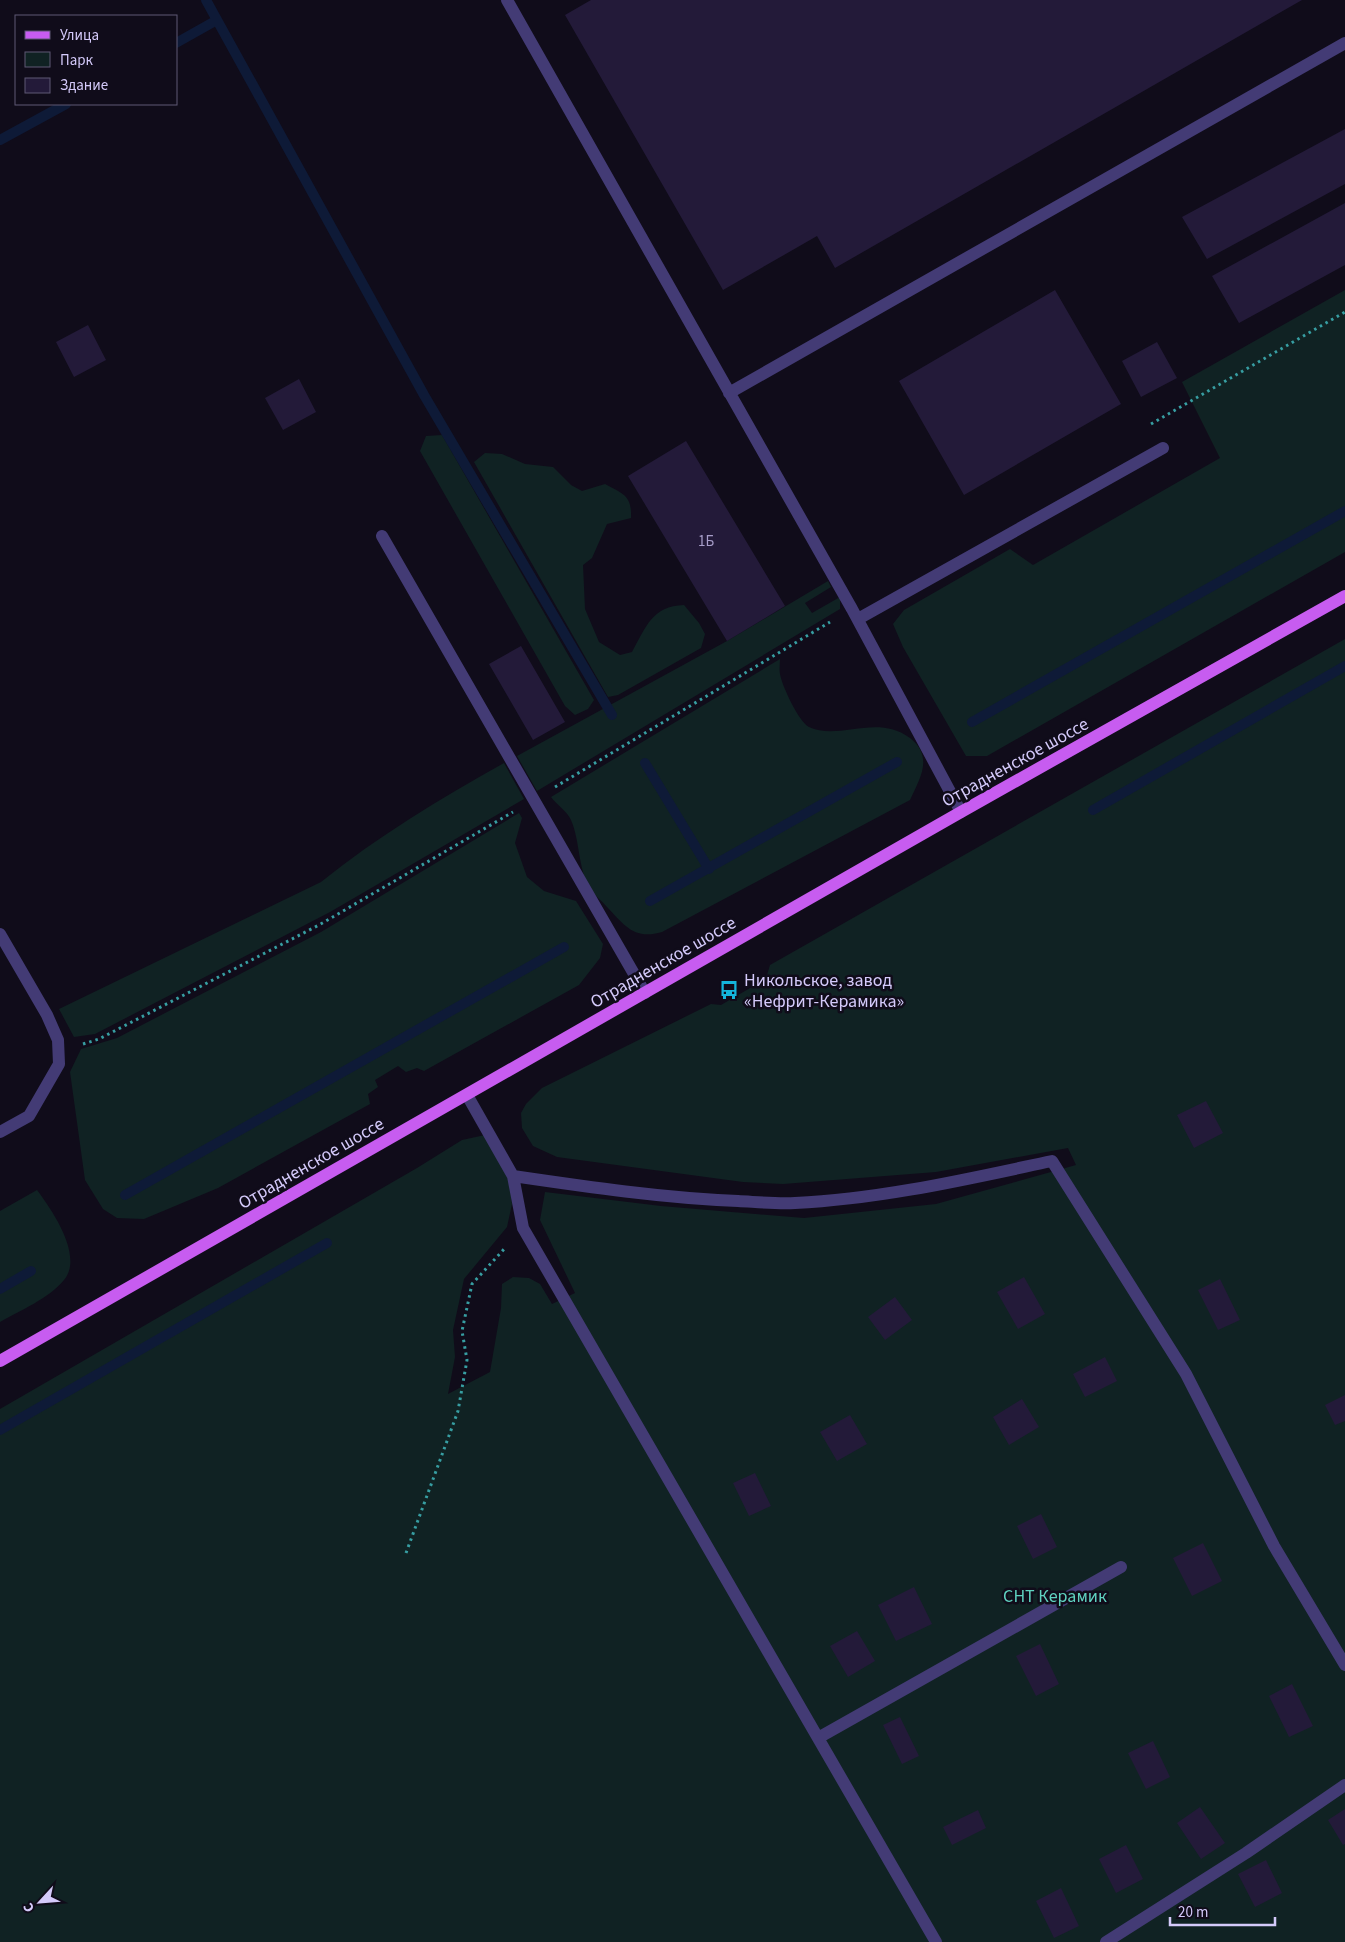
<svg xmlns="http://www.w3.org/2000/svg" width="1345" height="1942" viewBox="0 0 1345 1942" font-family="'Source Sans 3',sans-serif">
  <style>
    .green { fill: #102223 }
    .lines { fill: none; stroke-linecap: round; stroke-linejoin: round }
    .stream { stroke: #0e1a37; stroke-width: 10 }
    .building { fill: #231a39 }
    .path { stroke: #379ea2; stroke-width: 3; stroke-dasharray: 2.5 4; stroke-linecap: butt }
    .minor { stroke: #433b75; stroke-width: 12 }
    .major { stroke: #c75cf0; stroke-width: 12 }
    .labels { text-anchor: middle; stroke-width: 5; stroke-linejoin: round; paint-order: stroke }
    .number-label { font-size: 15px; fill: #a89eca }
    .street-label { font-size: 18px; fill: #d4cafa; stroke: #100c1a }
    .poi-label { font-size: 18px; fill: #d4cafa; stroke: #100c1a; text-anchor: start }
    .park-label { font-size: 18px; fill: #5fd2c0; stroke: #100c1a }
  </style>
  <rect width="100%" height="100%" fill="#100c1a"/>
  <path class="green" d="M1345,290V552L987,756H966L903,647L893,624L904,610L1010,549L1033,565L1220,458L1182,382Z
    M442,435L594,700L588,709L575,715L565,706L420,451L426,436Z
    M485,453L502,454L525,464L553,467L571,485L582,491L605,484C623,494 632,495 631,518L607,524L592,558L583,565L585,609L599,642L620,655L632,652C646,627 652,606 684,605L699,623L705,634L701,648L618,695L608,697L474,462Z
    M828,581L831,587L805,603L812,613L840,597V609L537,791L517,756L727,641Z
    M1345,639V1942H0V1409L417,1168L462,1140L485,1135L509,1168L512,1204L507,1227L464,1279L453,1330L455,1357L448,1394L490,1372L501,1308L502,1284L513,1277L529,1278L540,1284L552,1304L575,1293L540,1220L545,1192L661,1206L804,1218L936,1204L1076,1165L1068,1148L936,1172L783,1184L743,1182L557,1157L533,1146L522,1128L521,1113L526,1104L542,1088L711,1004L721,1005L757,984L767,975L770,965Z
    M780,659C780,664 779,669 780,674C782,686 799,722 809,727C839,741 877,713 910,738C934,757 920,778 910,800L662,932C634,940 625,926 607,907C602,901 593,894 589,887C578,867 580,841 571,820C567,811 557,805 551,797Z
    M504,763L524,799L330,912L95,1034L74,1037L59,1009L321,882C378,836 440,799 504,763Z
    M519,813L522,818L515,843L527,877L544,891L576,901L603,944L600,958L579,985L424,1071L417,1068L406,1072L398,1066L375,1080L378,1087L368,1094L370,1104L218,1188L144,1219L117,1218L103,1209L85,1180L70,1072L81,1049L117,1038L321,932Z
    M37,1190C52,1210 84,1256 64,1280C48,1299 21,1310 0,1322V1211Z"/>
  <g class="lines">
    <path class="stream" d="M206,0L424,395L612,715
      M176,43L217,20
      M0,140L66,104
      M972,722L1345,511
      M645,763L709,869
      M1093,810L1345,666
      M650,901L897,762
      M125,1195L564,947
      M0,1289L31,1271
      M0,1430L327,1243"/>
  </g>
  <path class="building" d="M591,0H1302L835,268L817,236L723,290L565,15Z
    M1345,129V184L1207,259L1182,217Z
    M1345,203V265L1239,323L1212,276Z
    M1055,290L1121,404L964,495L899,381Z
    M88,325L106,360L74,377L56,342Z
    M1157,342L1177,378L1141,397L1122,361Z
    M299,379L316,412L283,430L265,398Z
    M686,441L785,606L727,641L628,476Z
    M521,646L565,722L533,740L489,664Z
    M1206,1101L1223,1133L1194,1148L1177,1115Z
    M1024,1277L1045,1314L1018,1329L997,1292Z
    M1220,1279L1240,1320L1218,1330L1198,1290Z
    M895,1297L912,1320L885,1340L868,1317Z
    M1105,1357L1117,1381L1085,1397L1073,1374Z
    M1345,1395V1421L1335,1425L1325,1405Z
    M1022,1399L1039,1427L1009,1445L993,1417Z
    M850,1415L867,1444L837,1461L820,1432Z
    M755,1473L771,1506L749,1516L733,1483Z
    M1041,1514L1057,1547L1033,1559L1017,1526Z
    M1203,1543L1222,1581L1192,1596L1173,1558Z
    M914,1587L932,1624L896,1641L878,1605Z
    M857,1631L875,1661L848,1677L830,1646Z
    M1040,1644L1059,1684L1036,1696L1016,1656Z
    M1292,1684L1313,1726L1289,1737L1269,1696Z
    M900,1717L919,1756L902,1764L883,1725Z
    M1153,1741L1170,1777L1146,1789L1128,1753Z
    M1200,1807L1225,1843L1201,1859L1177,1823Z
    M1345,1809V1844L1343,1845L1328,1820Z
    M978,1810L986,1828L952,1845L943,1827Z
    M1126,1845L1143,1879L1116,1893L1099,1859Z
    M1266,1860L1282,1893L1255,1907L1238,1874Z
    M1061,1888L1079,1926L1054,1938L1036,1901Z"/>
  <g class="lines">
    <path class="path" d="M1151,424L1345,312
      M555,787L830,622
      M83,1044L99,1039L319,925L513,812
      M406,1553L458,1411L467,1360L462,1331L472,1284L506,1247"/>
    <path class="minor" d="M507,0L852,609L961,812
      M729,393L1345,43
      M382,536L645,993
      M858,619L1163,448
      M0,934L47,1015L58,1040L59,1064L29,1116L0,1132
      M467,1095L513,1176C588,1187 663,1198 738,1201C757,1202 776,1204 795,1203C882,1199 967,1179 1052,1161L1186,1374L1274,1546L1345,1665
      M513,1176L523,1228L936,1942
      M818,1738L1121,1567
      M1106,1942L1246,1853L1345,1785"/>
    <path class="major" d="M0,1361L961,812L1345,596"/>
  </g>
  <defs>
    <g id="bus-bare" transform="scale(1.5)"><path d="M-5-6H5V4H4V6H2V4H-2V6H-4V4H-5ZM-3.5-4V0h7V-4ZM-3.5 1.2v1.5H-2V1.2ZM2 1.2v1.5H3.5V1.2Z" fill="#14b5dc" stroke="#100c1a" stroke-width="2.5" paint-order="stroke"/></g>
  </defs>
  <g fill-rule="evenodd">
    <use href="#bus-bare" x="729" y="990"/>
  </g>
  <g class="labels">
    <g class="number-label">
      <text x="706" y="546">1Б</text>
    </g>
    <g class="street-label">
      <text transform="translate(1015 762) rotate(-29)" y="6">Отрадненское шоссе</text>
      <text transform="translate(663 962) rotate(-30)" y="6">Отрадненское шоссе</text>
      <text transform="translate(311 1163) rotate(-30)" y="6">Отрадненское шоссе</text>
    </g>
    <g class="poi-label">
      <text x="744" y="986">Никольское, завод<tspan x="744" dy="21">«Нефрит-Керамика»</tspan></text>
    </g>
    <g class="park-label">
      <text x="1055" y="1602">СНТ Керамик</text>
    </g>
  </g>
  <rect x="15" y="15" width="162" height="90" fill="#100c1a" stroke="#5e5874"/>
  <rect x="25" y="31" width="25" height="8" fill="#c75cf0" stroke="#5e5874"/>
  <text x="60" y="40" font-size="15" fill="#d4cafa">Улица</text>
  <rect x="25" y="52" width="25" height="15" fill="#102223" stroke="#5e5874"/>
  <text x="60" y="65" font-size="15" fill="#d4cafa">Парк</text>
  <rect x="25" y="78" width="25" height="15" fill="#231a39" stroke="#5e5874"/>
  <text x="60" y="90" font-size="15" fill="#d4cafa">Здание</text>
  <g transform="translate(40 1902) rotate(244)" stroke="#100c1a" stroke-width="4" paint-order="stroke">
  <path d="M0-4L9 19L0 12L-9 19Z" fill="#d4cafa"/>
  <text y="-8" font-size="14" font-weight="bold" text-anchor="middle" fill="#d4cafa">С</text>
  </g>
  <path d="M1170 1917v8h105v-8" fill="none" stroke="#d4cafa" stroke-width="2.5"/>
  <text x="1178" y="1917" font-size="15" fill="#d4cafa" stroke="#100c1a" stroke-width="4" paint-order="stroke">20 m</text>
</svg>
